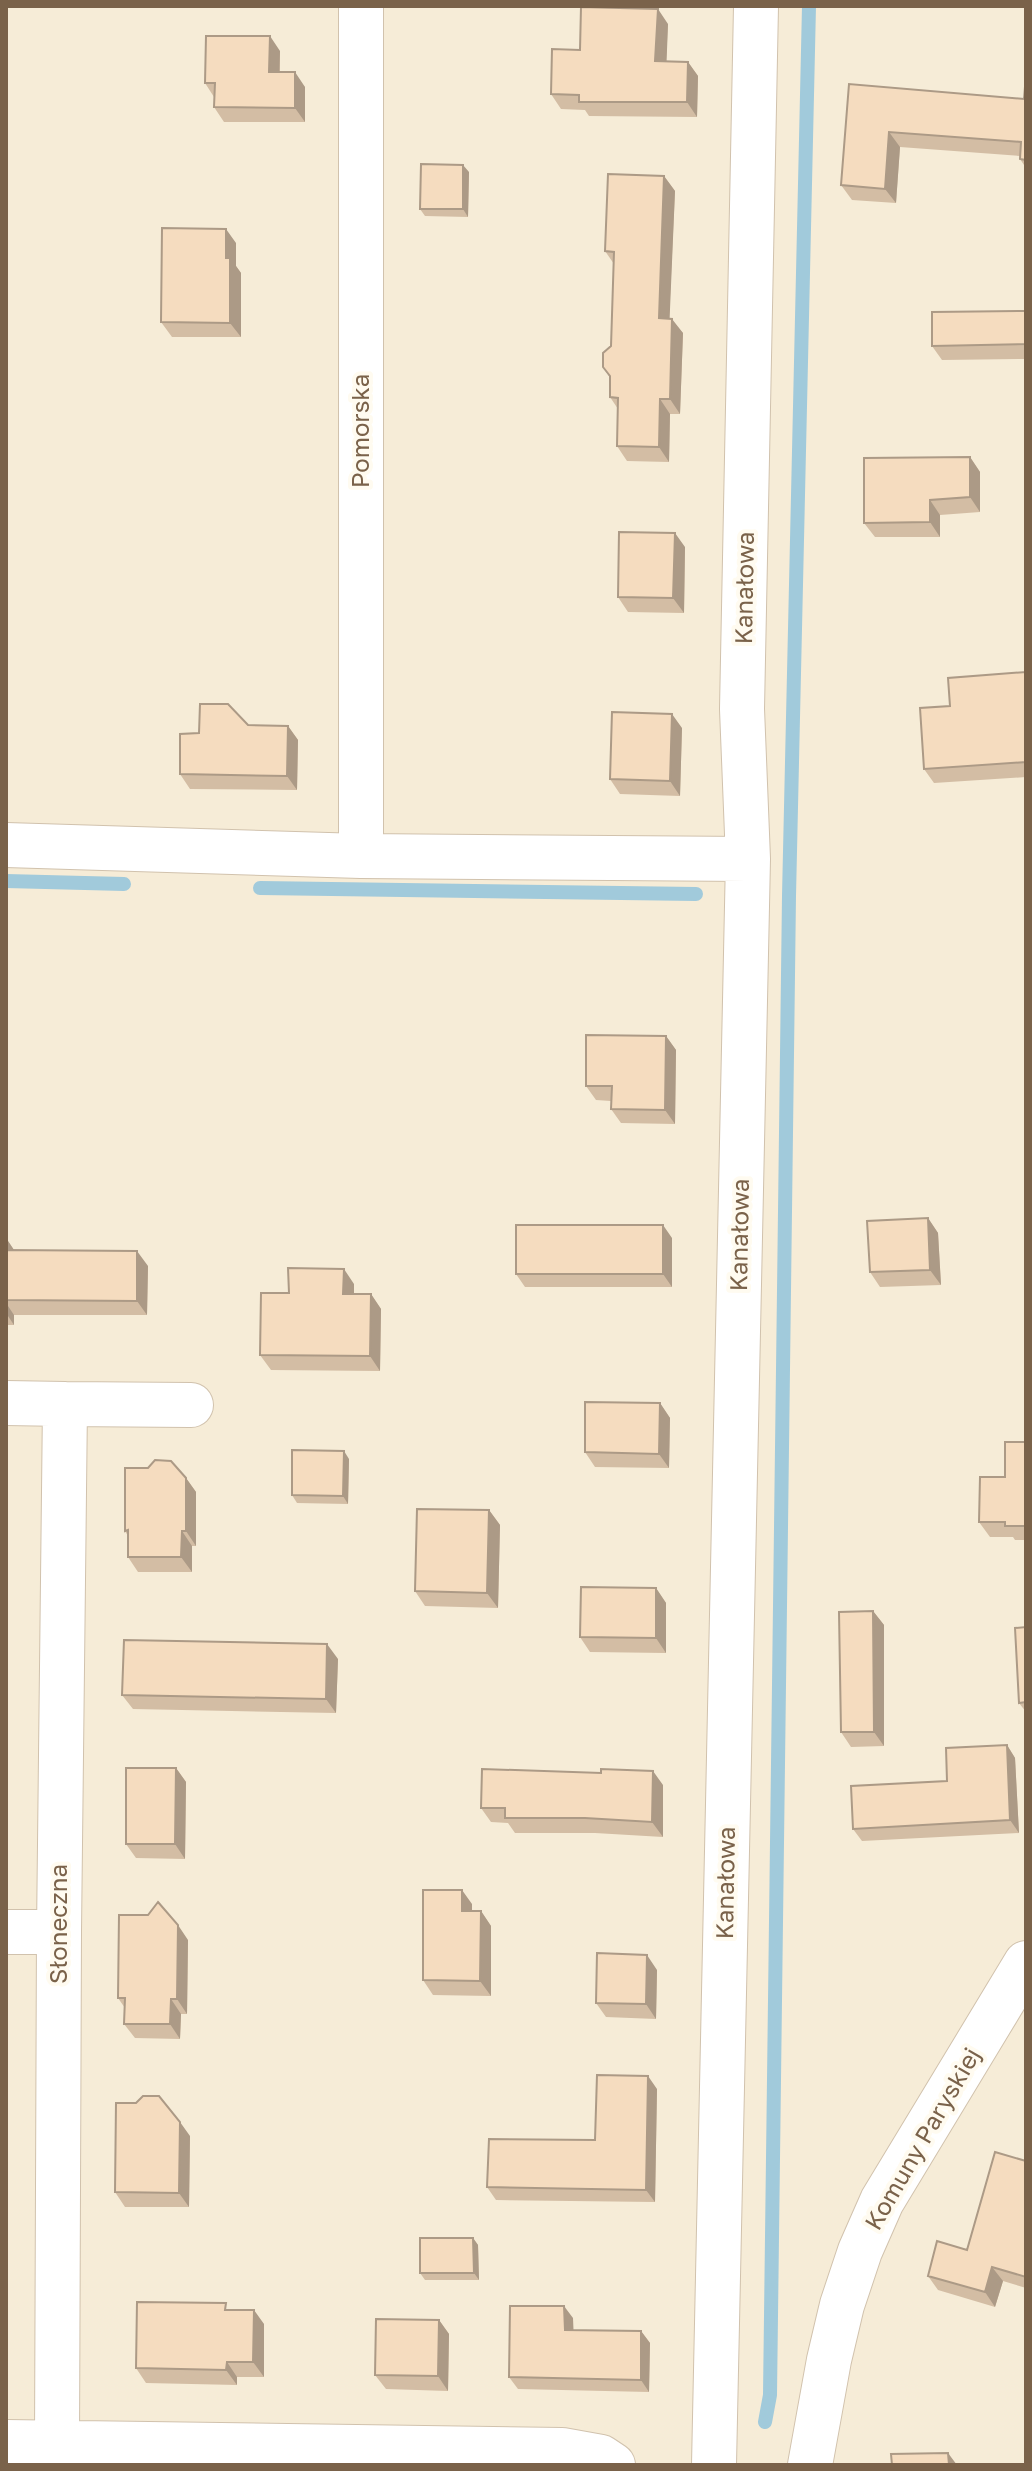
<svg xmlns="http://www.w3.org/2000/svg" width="1032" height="2471" viewBox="0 0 1032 2471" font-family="'Golos Text',sans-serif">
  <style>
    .residential { fill: #f6ecd7 }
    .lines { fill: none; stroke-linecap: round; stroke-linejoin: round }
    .stream { stroke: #a1cadb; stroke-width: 14 }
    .minor-casing { stroke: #d1c2ad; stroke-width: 46 }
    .minor { stroke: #fff; stroke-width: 44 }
    .wall { fill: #d3bda4 }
    .shaded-wall { fill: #ac9a86 }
    .building { fill: #f5dcbf; stroke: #ac9a86; stroke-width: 2 }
    .labels { text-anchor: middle; stroke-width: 8; stroke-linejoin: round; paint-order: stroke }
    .street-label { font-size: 24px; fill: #7a624a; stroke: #fffbf0 }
  </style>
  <rect width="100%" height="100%" fill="#fef8e9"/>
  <path class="residential" d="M6,6H1026V2465H6Z"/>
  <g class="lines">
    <path class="stream" d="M6,881L124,884
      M260,888L696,894
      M765,2422L770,2395L789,896L809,6"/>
    <g class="minor-casing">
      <path id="minor" d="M361,6V856
        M6,845L361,856L748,859
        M6,1403L65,1404L59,1932L57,2443
        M65,1404L191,1405
        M6,1932H59
        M6,2442L562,2450L601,2457L613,2465
        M714,2465L748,859L742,709L756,6
        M810,2465L829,2360L842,2305L860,2251L882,2201L1026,1963"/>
    </g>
    <use href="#minor" class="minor"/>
  </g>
  <path class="wall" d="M668,24L666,61L688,62L698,76L697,117L589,116L585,110L561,109L551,94L580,50Z
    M280,51V72L305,87V122H224L214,107V97L205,83Z
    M1026,74V168L1020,159V156L900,147L896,203L852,200L841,185L849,84L1024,99Z
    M469,172L468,217L425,216L420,209Z
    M664,176L675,191L669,319L683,333L680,414H670L669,462L627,461L617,446L618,409L610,397V378L603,367L611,346L614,264L605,251Z
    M236,243V266L241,273V337H172L161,322Z
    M1026,311V359L942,360L932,346Z
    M970,457L980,472V512L940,515V537H875L864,523Z
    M685,547L684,613L628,612L618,597Z
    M1026,672V777L934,783L924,769L950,706Z
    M248,725L288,726L298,740L297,790L190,789L180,774Z
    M682,728L680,796L620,794L610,779Z
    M666,1036L676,1050L675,1124L621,1123L611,1109V1101L596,1100L586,1086Z
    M928,1218L938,1233L941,1285L880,1287L870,1272Z
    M6,1238L14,1250L148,1266L147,1315H14V1325H6Z
    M672,1238V1287H525L516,1274Z
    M354,1284V1294H371L381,1309L380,1371L271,1370L260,1355L289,1293Z
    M660,1403L670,1418L669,1468L595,1467L585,1452Z
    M1026,1442V1540H1015L1013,1537H990L979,1522Z
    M349,1459L348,1504L297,1503L292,1495Z
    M186,1478L196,1492V1546H192V1572H138L128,1557V1536L125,1531Z
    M489,1510L500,1525L498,1608L425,1606L415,1591Z
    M656,1588L666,1603V1653L590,1652L580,1637Z
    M873,1611L884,1625V1746L851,1747L841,1732Z
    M1026,1627V1712L1019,1703Z
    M338,1659L336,1713L133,1709L122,1695Z
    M1007,1745L1015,1758L1019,1833L862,1841L853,1829L947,1781Z
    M176,1768L186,1782L185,1859L136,1858L126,1844Z
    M663,1785V1837L595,1833H515L508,1823L491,1822L481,1808Z
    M472,1904V1911H481L491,1926V1996L433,1995L423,1980Z
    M188,1940L187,2014H181L180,2039L135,2038L124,2024L125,2008L118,1998Z
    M657,1970L656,2019L606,2017L596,2003Z
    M657,2089L655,2202L496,2200L487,2187L595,2140Z
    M190,2136L189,2207H125L115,2192Z
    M1026,2161V2288L1003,2281L995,2307L938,2290L928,2276L967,2250Z
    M473,2238L478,2245L479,2280H425L420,2273Z
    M230,2310L264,2324V2377H237V2385L146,2383L136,2368Z
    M573,2318V2330L641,2331L650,2343L649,2392L518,2389L509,2377Z
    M439,2320L449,2334L448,2391L386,2389L375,2375Z"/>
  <path class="shaded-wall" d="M658,9L668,24L666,76L655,61Z
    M270,36L280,51L279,86L269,72Z
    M688,62L698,76L697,117L687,102Z
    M295,72L305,87V122L295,108Z
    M889,132L900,147L896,203L885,189Z
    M463,165L469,172L468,217L463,209Z
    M664,176L675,191L669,333L659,318Z
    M226,229L236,243V266L241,273V337L230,323L226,258Z
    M672,319L683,333L680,414L670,399Z
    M660,399L670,414L669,462L659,447Z
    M970,457L980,472V512L970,497Z
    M930,500L940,515V537L930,522Z
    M675,533L685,547L684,613L673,598Z
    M672,714L682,728L680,796L670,781Z
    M288,726L298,740L297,790L287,776Z
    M666,1036L676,1050L675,1124L665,1110Z
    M928,1218L938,1233L941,1285L930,1270Z
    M663,1225L672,1238V1287L663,1274Z
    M6,1238L14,1250L6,1252Z
    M137,1251L148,1266L147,1315L137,1301Z
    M344,1269L354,1284V1309L343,1294Z
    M371,1294L381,1309L380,1371L370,1356Z
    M6,1303L14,1315V1325L6,1313Z
    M660,1403L670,1418L669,1468L659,1454Z
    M344,1451L349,1459L348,1504L343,1496Z
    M186,1478L196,1492V1546L186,1531Z
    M489,1510L500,1525L498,1608L487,1593Z
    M182,1531L192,1546V1572L181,1557Z
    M656,1588L666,1603V1653L656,1638Z
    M873,1611L884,1625V1746L874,1732Z
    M327,1644L338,1659L336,1713L326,1699Z
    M1007,1745L1015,1758L1019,1833L1010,1820Z
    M176,1768L186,1782L185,1859L175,1844Z
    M653,1771L663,1785V1837L652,1822Z
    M462,1890L472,1904V1926L462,1911Z
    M481,1911L491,1926V1996L480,1981Z
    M178,1925L188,1940L187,2014L177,1999Z
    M647,1955L657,1970L656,2019L646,2004Z
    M171,1999L181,2014L180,2039L170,2024Z
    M648,2076L657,2089L655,2202L646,2190Z
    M180,2122L190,2136L189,2207L179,2193Z
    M473,2238L478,2245L479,2280L474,2273Z
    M992,2267L1003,2281L995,2307L985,2292Z
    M564,2306L573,2318L574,2342L565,2330Z
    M254,2310L264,2324V2377L253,2362Z
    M439,2320L449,2334L448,2391L438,2376Z
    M641,2331L650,2343L649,2392L641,2380Z
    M227,2362L237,2377V2385L226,2370Z
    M948,2453L957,2465H949Z"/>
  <path class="building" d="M581,7L658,9L655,61L688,62L687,102H579V95L551,94L552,49L580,50Z
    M206,36H270L269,72H295V108L214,107L215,83H205Z
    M1026,74V160L1020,159L1021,142L889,132L885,189L841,185L849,84L1024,99Z
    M421,164L463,165V209H420Z
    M608,174L664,176L659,318L672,319L670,399H660L659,447L617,446L618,398L610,397V376L603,367V353L611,346L614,252L605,251Z
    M162,228L226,229V258H230V323L161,322Z
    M1026,311V344L932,346V312Z
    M970,457V497L930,500V522L864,523V458Z
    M619,532L675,533L673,598L618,597Z
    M1026,672V762L924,769L920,708L950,706L948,678Z
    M200,704H228L248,725L288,726L287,776L180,774V734L199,733Z
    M612,712L672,714L670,781L610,779Z
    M586,1035L666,1036L665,1110L611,1109L612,1086H586Z
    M928,1218L930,1270L870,1272L867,1221Z
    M516,1225H663V1274H516Z
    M6,1250L137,1251V1301L6,1300Z
    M288,1268L344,1269L343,1294H371L370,1356L260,1355L261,1293H289Z
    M585,1402L660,1403L659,1454L585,1452Z
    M1005,1442H1026V1526H1005V1522H979L980,1477H1005Z
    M292,1450L344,1451L343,1496L292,1495Z
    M155,1460L171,1461L186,1478V1531H182L181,1557H128V1530L125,1531V1468H148Z
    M417,1509L489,1510L487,1593L415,1591Z
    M581,1587L656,1588V1638L580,1637Z
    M873,1611L874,1732H841L839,1612Z
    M1026,1627V1702L1019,1703L1015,1628Z
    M124,1640L327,1644L326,1699L122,1695Z
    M1007,1745L1010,1820L853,1829L851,1786L947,1781L946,1748Z
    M126,1768H176L175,1844H126Z
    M482,1769L601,1773V1769L653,1771L652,1822L585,1818H505V1808H481Z
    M423,1890H462V1911H481L480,1981L423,1980Z
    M158,1902L178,1925L177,1999H171L170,2024H124L125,1998H118L119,1915H148Z
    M597,1953L647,1955L646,2004L596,2003Z
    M597,2075L648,2076L646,2190L487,2187L489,2139L595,2140Z
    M143,2096H159L180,2122L179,2193L115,2192L116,2103H136Z
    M995,2152L1026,2161V2277L992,2267L985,2292L928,2276L937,2241L967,2250Z
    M420,2238H473L474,2273H420Z
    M137,2302L226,2303L225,2310H254L253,2362H227L226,2370L136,2368Z
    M510,2306H564L565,2330L641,2331V2380L509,2377Z
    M376,2319L439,2320L438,2376L375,2375Z
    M948,2453L949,2465H892L891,2454Z"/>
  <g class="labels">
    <g class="street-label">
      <text transform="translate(361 431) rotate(-90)" y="8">Pomorska</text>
      <text transform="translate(745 588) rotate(-89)" y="8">Kanałowa</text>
      <text transform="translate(740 1235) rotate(-89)" y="8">Kanałowa</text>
      <text transform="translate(726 1883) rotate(-89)" y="8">Kanałowa</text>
      <text transform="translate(59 1924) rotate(-90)" y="8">Słoneczna</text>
      <text transform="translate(923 2139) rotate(-60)" y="8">Komuny Paryskiej</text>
    </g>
  </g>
  <rect width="1032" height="2471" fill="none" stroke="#7a624a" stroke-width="16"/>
</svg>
